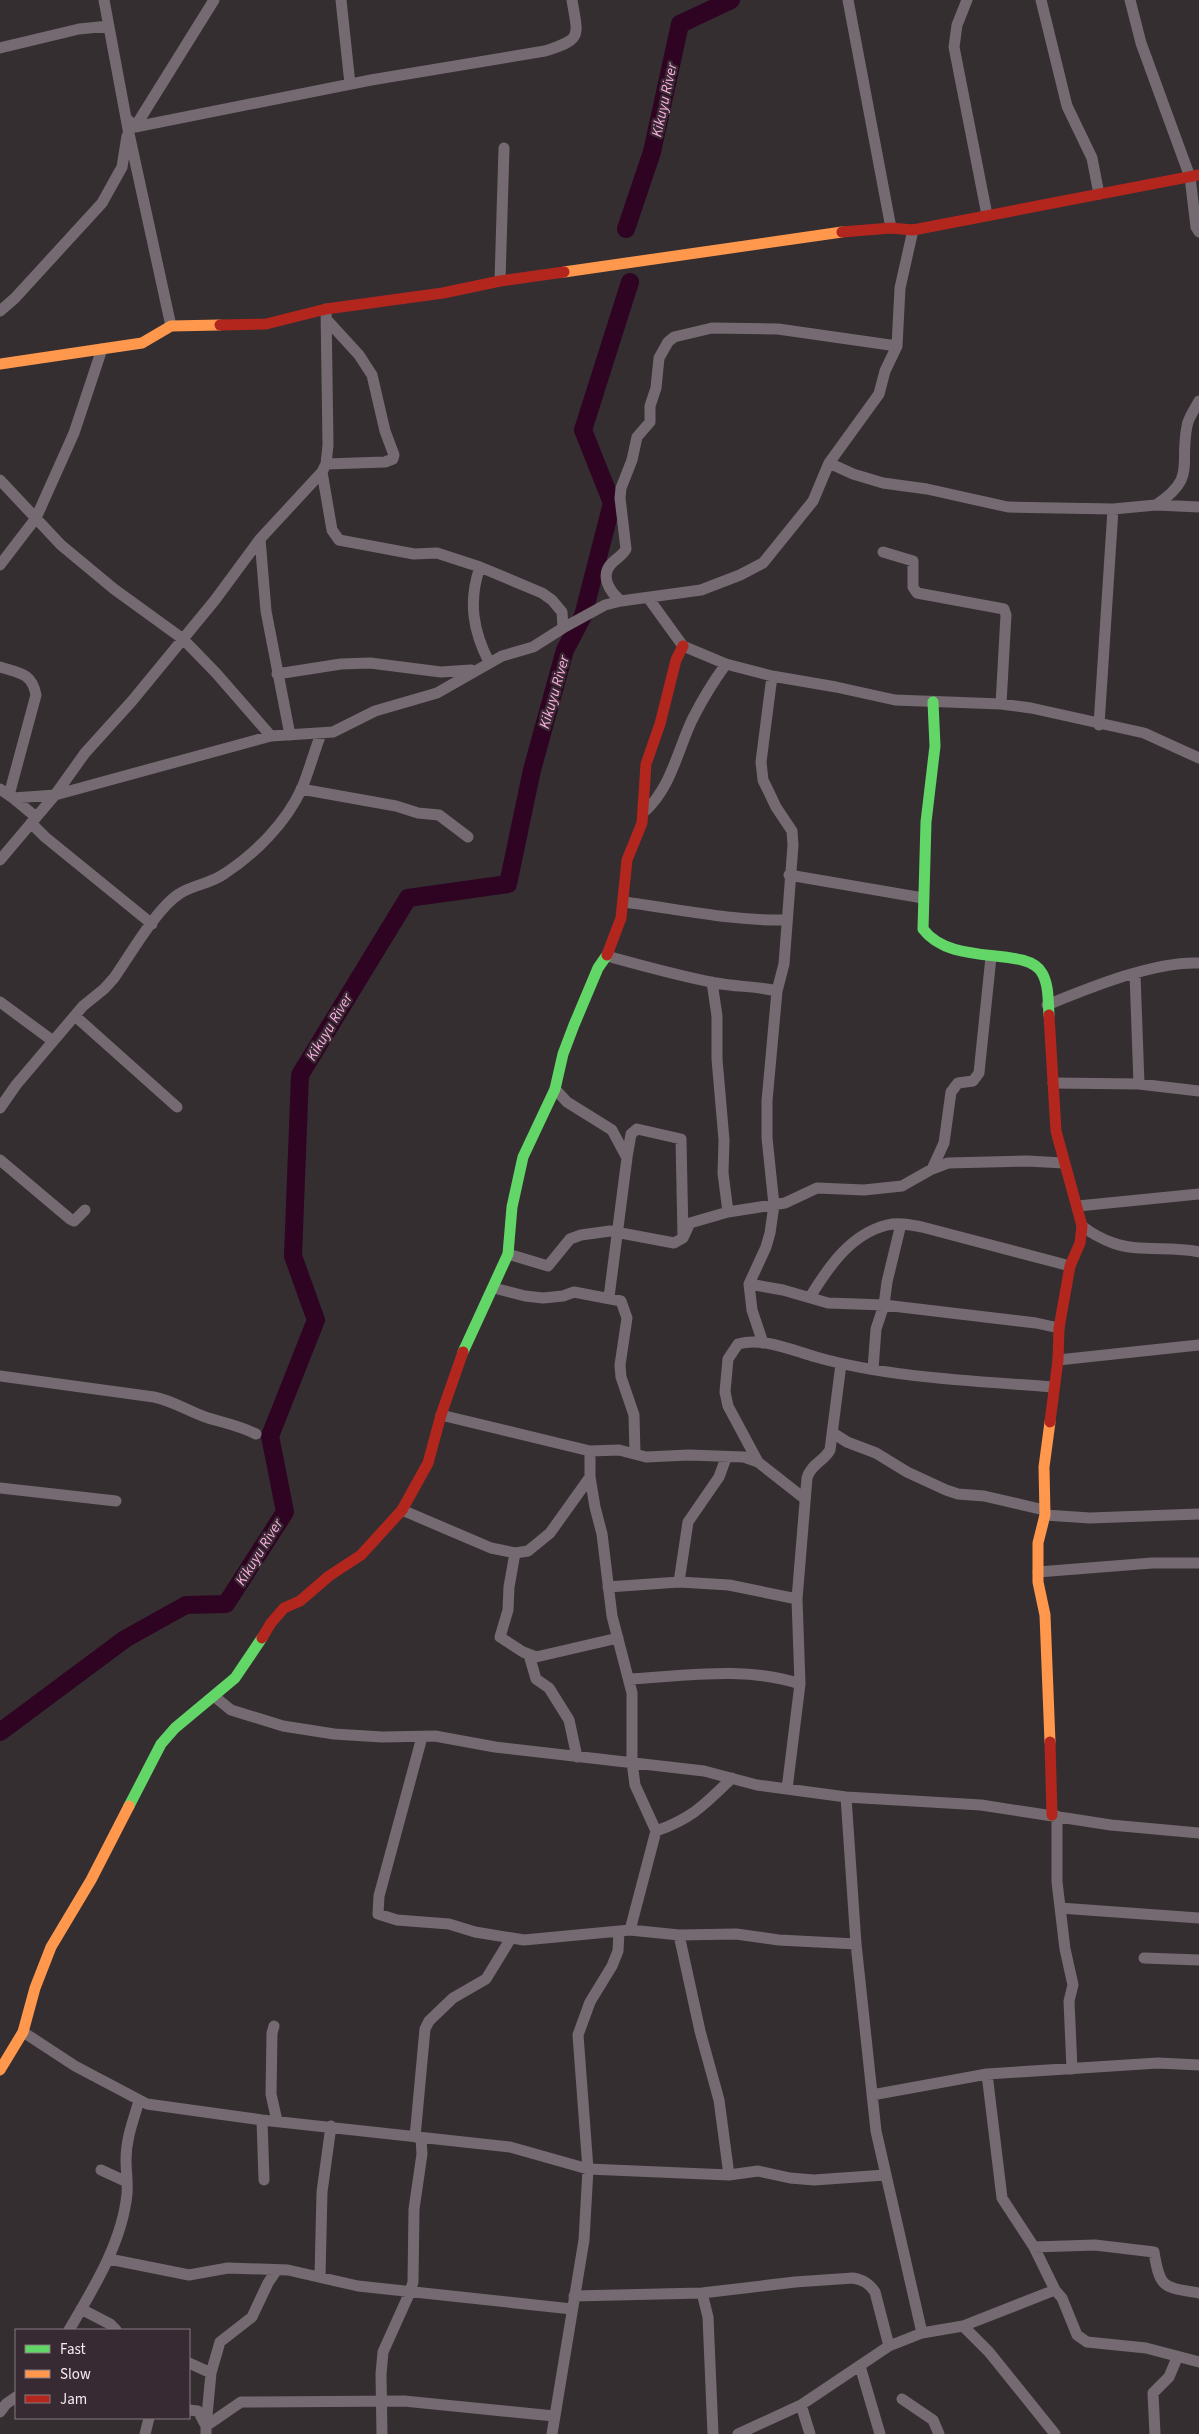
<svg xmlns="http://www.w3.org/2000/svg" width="1199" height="2434" viewBox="0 0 1199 2434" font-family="'Source Sans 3',sans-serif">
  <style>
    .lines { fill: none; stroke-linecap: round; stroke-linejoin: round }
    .river { stroke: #2e0422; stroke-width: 18 }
    .street { stroke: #756a71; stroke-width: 11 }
    .fast { stroke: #63d668; stroke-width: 11 }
    .slow { stroke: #ff974d; stroke-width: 11 }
    .jam { stroke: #b3261e; stroke-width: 11 }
    .labels { text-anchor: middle; stroke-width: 4.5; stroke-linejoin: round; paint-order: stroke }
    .water-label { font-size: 15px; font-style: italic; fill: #ffaee1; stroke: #382a32 }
  </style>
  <rect width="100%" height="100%" fill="#342e31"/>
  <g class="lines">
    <path class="river" d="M626,229L652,152L680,24L731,0
      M0,1732L125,1639L186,1605L226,1604L285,1512L270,1436L316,1320L293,1256L300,1075L408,898L508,884L532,770L565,650L583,616L612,503L583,430L630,282"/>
    <path class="street" d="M104,0L128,129L171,326
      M341,0L350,84
      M848,0L891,228
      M967,0L957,25L954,47L987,215
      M1041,0L1067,106L1092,158L1099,194
      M1130,0L1141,43L1190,177L1196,227L1199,232
      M0,48L79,29L109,26
      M126,118L135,127L371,80L545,51C583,39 578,37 572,0
      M135,127L214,0
      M500,281L504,148
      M0,311L15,298L102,203L122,167L127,136
      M829,463L853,474L883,483L927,489L1008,507L1113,509L1156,505L1199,507
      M326,464L385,462L393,459L394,455L385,431L372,375L359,355L327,320
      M322,472L332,530L339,540L414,554L437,553L480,567L542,593L552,600L562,612L563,628
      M0,480L61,545L114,589L183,639L216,673L271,736
      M1156,505C1197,477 1179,467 1187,426C1188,418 1195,409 1199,401
      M260,539L266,611L290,735
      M883,552L913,561V587L917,593L1004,609L1006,615L1001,704
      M0,565L36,518L74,433L102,349
      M480,567C468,601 473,631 489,662
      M649,599L683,646L726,664L772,676L836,687L895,700L1001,704L1031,708L1144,733L1199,758
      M621,601C610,592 599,576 612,563C617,558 623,555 626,549L620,498L621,488L632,460L637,437L650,422V406L656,388L659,358L668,342L674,337L712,328L778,329L897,346
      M0,667C20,673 32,673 36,695L9,795
      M277,674L341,664L370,663L441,672L471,670
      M1099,725L1113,509
      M0,789L13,798L55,795L271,736L333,732L375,711L437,693L502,656L533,647L563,628L605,605L621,601L701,590L740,575L763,563L813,501L829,463L879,394L885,371L897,346L900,288L913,230
      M301,789L396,806L418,813L439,815L468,837
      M13,798L36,817
      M644,812C671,788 677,752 692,720C702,700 713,682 726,664
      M31,823L45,837L152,924
      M0,860L55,795L85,753L132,701L215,600L260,539L322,472L326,464L328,445L326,309
      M789,875L923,898
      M624,902C678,909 732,921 786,920
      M607,956C643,966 679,976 716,983C737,987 756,986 777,991
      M1135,974L1139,1084
      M712,982L717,1016V1059L724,1140L723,1173L728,1212
      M0,1002L53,1041
      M1047,1005C1089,988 1154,961 1199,963
      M75,1016L177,1107
      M1053,1083L1139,1084L1199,1091
      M555,1089L567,1102L612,1130L627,1158L609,1297
      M0,1108L16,1085L83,1006L104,989L114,978C130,955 157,908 179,894C192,885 210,884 224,874C255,854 286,823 302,788C309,771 314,752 321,734
      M627,1157L631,1134L637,1129L681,1139L683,1237
      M0,1160L70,1219L74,1221L85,1210
      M932,1169L944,1143L951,1092L958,1083L973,1081L979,1073L991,957
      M1078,1206L1199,1194
      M1082,1226C1091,1233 1102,1239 1113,1243C1140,1253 1171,1245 1199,1252
      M508,1254L548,1266L570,1239L581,1235L610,1231L674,1243L683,1238L690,1223L728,1212L785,1203L817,1188L864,1190L902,1186L932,1169L948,1163L1027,1161L1064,1163
      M749,1284L783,1290L828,1303L884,1305L1036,1323L1059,1328
      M494,1288L525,1296L543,1298L563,1296L574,1292L621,1301L627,1318L620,1365L621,1377L634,1415L635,1454
      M810,1297C829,1266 851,1234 887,1225C899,1222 911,1225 922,1227L1070,1266
      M763,1343L752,1310L749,1284L766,1247L770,1233L774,1205L767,1138V1101L777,991L784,964L793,845L792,831L776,807L763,780L761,762L772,676
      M1058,1360L1199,1345
      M873,1369L876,1329L884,1305L887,1282L901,1224
      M0,1376L154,1397C174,1401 189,1412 208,1418C225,1423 240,1426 256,1434
      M441,1415L590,1451L619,1450L646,1457L689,1455L744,1457L758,1462L805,1499
      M833,1433L847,1442L876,1453L907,1472L946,1490L958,1494L984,1496L1044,1510
      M590,1451V1477L595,1507L602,1534L612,1616L632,1693V1762L635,1785L656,1831L630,1930
      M758,1462L728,1406L725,1392L728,1359L738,1344C763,1337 791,1350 816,1357C889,1378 977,1381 1053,1387
      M0,1488L116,1501
      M402,1510L491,1548L515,1553L528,1551L550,1533L590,1477
      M1045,1515L1090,1518L1199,1514
      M515,1553L509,1587L508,1610L500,1637L523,1652L536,1657L618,1638
      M1038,1572L1152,1563H1199
      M679,1582L688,1522L719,1477L726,1458
      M608,1587L679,1582L729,1585L797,1599
      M529,1655L536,1679L549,1688L569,1720L577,1757
      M629,1679C685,1676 747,1666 800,1684
      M215,1697L231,1710L283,1726L334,1734L382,1737L435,1736L495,1747L704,1771L757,1785L846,1797L981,1805L1111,1825L1199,1833
      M422,1737L379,1896L378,1914L397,1920L449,1924L475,1932L524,1940L630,1930L679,1935L736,1934L779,1940L856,1944
      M787,1789L800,1684L797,1599L807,1478C810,1465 824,1461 830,1450L841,1364
      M846,1797L856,1944L876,2131L922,2333
      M1057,1816V1882L1065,1949L1073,1985L1069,2001L1072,2069
      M656,1831C693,1818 705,1804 732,1778
      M1060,1908L1199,1918
      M679,1935L700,2031L719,2100L729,2175
      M1144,1958L1199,1960
      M274,2026L272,2033L271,2094L277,2121
      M23,2032L75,2066L147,2104L262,2120L510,2147L588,2169L729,2175L758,2171L790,2178L814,2180L885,2175
      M987,2074L1002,2198L1034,2247L1055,2290
      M872,2095L987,2074L1158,2063L1199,2065
      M262,2120L264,2180
      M415,2137L425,2029L429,2021L453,1998L486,1979L511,1938
      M101,2170L127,2182
      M1034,2247L1095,2245L1154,2252C1160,2289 1163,2287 1199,2293
      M109,2259L189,2275L228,2268L288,2270L358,2286L572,2309
      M320,2277L322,2192L331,2126
      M702,2293L708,2317L713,2434
      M574,2296L702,2293L795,2282L853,2278C863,2280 869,2283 875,2292L889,2346
      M81,2309L110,2324L116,2330
      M963,2326L989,2352L1055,2434
      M69,2330C93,2289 122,2243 127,2194C128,2183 126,2171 126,2160C126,2139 133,2121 139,2101
      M189,2363L211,2373
      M860,2366L880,2434
      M902,2399L933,2420L939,2434
      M801,2405L810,2434
      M189,2410L198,2411L206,2426L211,2373L220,2342L252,2317L268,2283L276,2271
      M0,2412L6,2404L16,2397
      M145,2434L149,2418
      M206,2434V2426L241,2402L404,2401L554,2416
      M382,2434L381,2374L383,2352L410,2292L413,2282L414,2209L422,2154L421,2138
      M552,2434L584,2240L588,2169L578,2035L590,2002L612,1966L618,1951L619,1931
      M738,2434L801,2405L889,2346L922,2333L963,2326L1055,2290L1062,2298L1077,2335L1087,2342L1146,2348L1199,2362
      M1155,2434L1153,2393L1169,2377L1177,2358"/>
    <path class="fast" d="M933,702L935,746L926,822L923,929C952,968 1027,945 1042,973C1049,985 1048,1001 1049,1015
      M463,1352L508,1254L512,1207L523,1157L555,1089L563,1054L574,1025L598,968L607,955
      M129,1806L161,1744L175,1728L235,1678L262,1638"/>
    <path class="slow" d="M564,272L842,232
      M0,364L142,343L171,326L220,325
      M1050,1742L1045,1615L1038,1582V1543L1045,1515L1044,1467L1050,1422
      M0,2070L23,2032L35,1988L51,1947L91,1880L129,1806"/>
    <path class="jam" d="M842,232L891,228L913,230L1199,175
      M220,325L266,324L326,309L443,293L500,281L564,272
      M607,955L621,918L627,860L642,823L646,764L660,724L676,660L683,646
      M1049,1015L1056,1131L1082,1226L1080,1243L1070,1266L1059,1328L1058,1360L1050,1422
      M262,1638L271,1623L284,1608L300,1601L329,1576L361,1555L402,1510L428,1463L441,1415L463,1352
      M1050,1742L1052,1815"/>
  </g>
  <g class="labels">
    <g class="water-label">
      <text transform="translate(664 100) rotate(-78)" y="5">Kikuyu River</text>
      <text transform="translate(554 692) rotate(-74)" y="5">Kikuyu River</text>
      <text transform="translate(329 1027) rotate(-59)" y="5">Kikuyu River</text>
      <text transform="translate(259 1552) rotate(-58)" y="5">Kikuyu River</text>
    </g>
  </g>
  <rect x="15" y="2329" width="175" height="90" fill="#382a32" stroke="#84787e"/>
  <rect x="25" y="2345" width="25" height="8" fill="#63d668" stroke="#84787e"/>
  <text x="60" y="2354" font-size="15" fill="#f5ecf1">Fast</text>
  <rect x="25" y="2370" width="25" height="8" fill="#ff974d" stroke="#84787e"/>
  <text x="60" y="2379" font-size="15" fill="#f5ecf1">Slow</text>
  <rect x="25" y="2395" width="25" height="8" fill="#b3261e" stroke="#84787e"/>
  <text x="60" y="2404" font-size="15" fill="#f5ecf1">Jam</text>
</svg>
